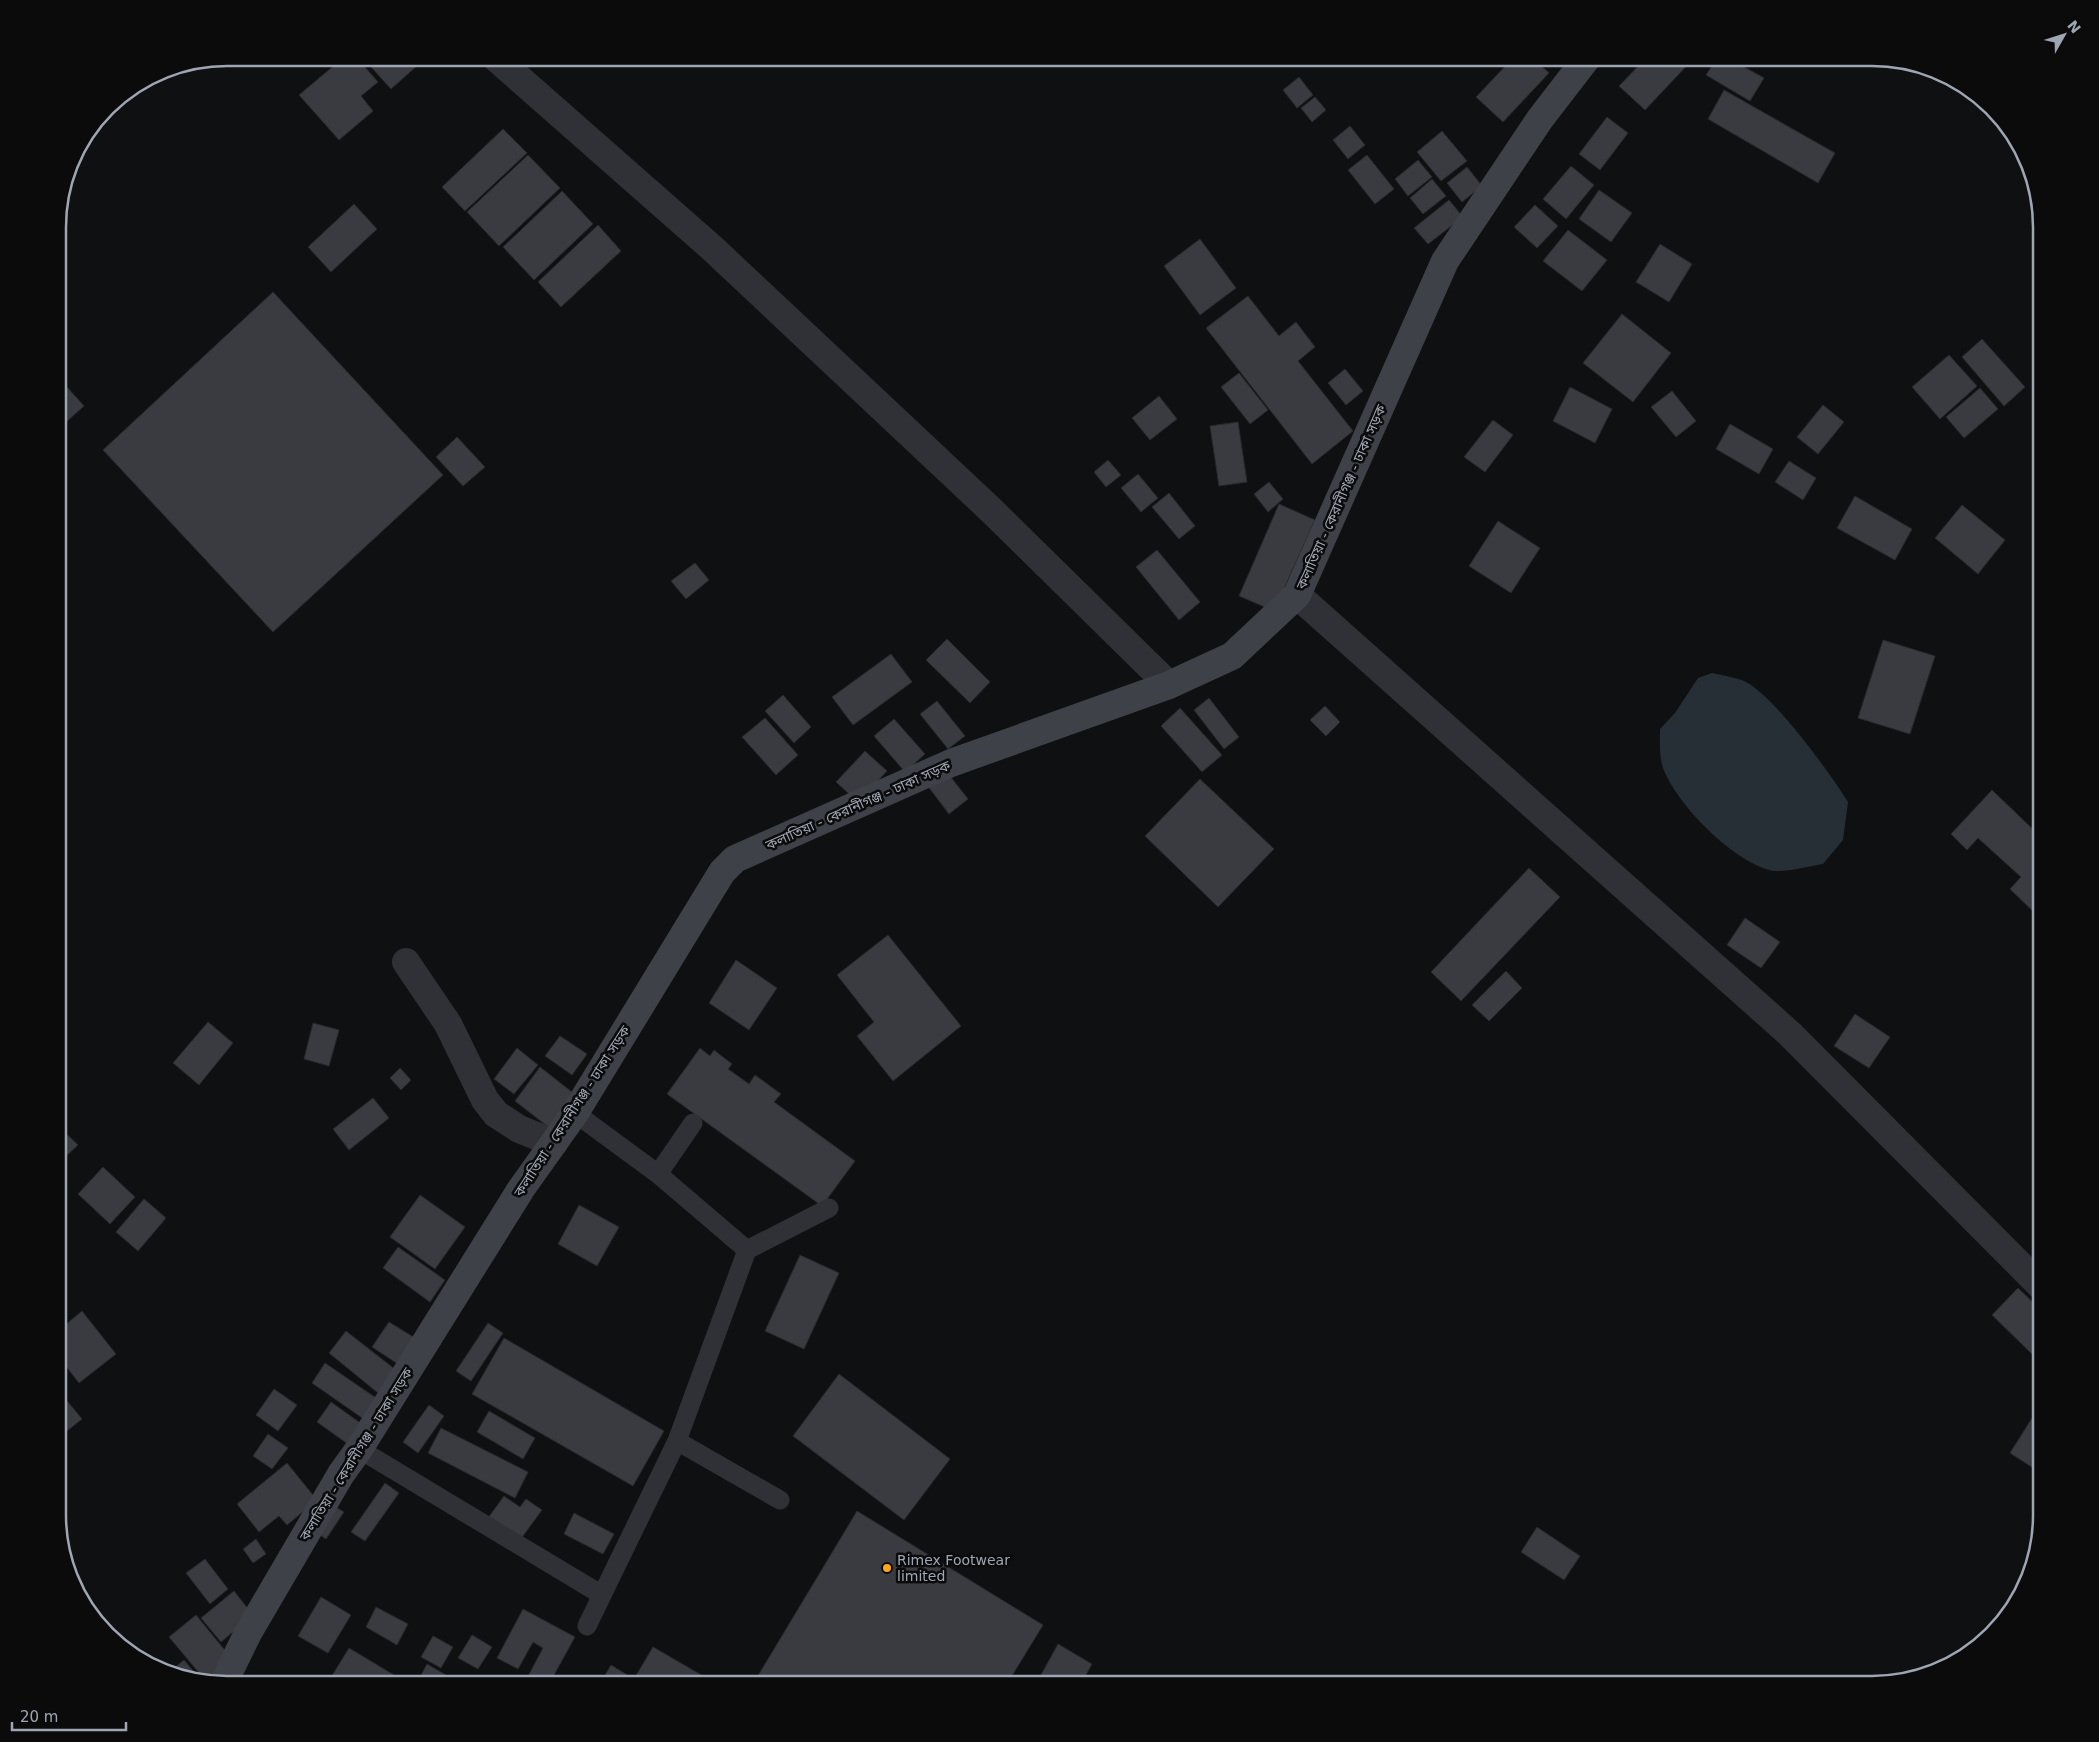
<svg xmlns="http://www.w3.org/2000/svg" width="2099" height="1742" viewBox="0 0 2099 1742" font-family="'DejaVu Sans','Noto Sans Bengali',sans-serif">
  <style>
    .water { fill: #252f35 }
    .building { fill: #3a3b41; stroke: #29292d }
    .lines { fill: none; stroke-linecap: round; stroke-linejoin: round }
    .service { stroke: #303136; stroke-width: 19 }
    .minor { stroke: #303136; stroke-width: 28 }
    .secondary { stroke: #3e4147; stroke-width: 28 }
    .poi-dot { fill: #ffa51a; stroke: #0b0b0c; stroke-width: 2 }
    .labels { text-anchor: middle; stroke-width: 5; stroke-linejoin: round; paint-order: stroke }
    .street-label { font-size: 14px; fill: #9fa6b3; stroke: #0b0b0c }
    .poi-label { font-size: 14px; fill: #9fa6b3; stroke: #0b0b0c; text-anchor: start }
    .rim { fill: none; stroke: #9fa6b3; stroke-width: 2.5 }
  </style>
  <rect width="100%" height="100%" fill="#0f1011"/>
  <path class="water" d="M1712,673C1721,675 1733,677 1742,680C1772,692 1830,773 1848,802L1843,840L1823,864C1810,866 1780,874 1769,870C1731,859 1677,805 1663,768C1659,756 1660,742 1660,729L1675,713L1698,678Z"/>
  <path class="building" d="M322,58H339L329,66Z
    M343,58H357L378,82L361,96L373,111L339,140L299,95Z
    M363,58H414L419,64L391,89Z
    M1513,58H1533L1549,73L1503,122L1476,97Z
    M1646,58H1694L1645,110L1619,86Z
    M1717,58H1728L1764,78L1750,101L1706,75Z
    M1299,77L1313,95L1297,108L1283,90Z
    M1724,90L1835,153L1818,183L1708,119Z
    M1315,97L1326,110L1312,122L1301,108Z
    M1607,117L1628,133L1600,170L1579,154Z
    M1350,126L1365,145L1348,159L1333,140Z
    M503,129L527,153L465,211L442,187Z
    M1442,131L1467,161L1441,181L1417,152Z
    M528,155L560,188L499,246L467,212Z
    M1367,155L1394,189L1375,204L1348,170Z
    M1418,160L1432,177L1408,196L1395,179Z
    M1571,166L1594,185L1566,219L1543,199Z
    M1467,167L1482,186L1462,202L1447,183Z
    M1432,179L1446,196L1423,214L1410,198Z
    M1599,190L1632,213L1611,242L1579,219Z
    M562,191L593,224L534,280L503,247Z
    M1449,200L1463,217L1428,244L1414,228Z
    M354,204L377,229L331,272L308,247Z
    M1535,205L1558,226L1537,248L1514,227Z
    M598,225L621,251L561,307L538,282Z
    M1568,230L1607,260L1582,291L1543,261Z
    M1200,239L1236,288L1200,315L1164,266Z
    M1660,244L1692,264L1669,302L1636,282Z
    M273,292L443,475L273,632L103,450Z
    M1248,296L1279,336L1296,322L1315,347L1298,361L1353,431L1312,464L1206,328Z
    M1622,314L1671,353L1633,402L1583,363Z
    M1982,339L2025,387L2004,406L1962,357Z
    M1949,355L1977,386L1940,419L1912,387Z
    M1345,369L1363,391L1346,405L1328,383Z
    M1239,373L1268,410L1250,424L1221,387Z
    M58,377L84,406L65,423L58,415Z
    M1570,387L1612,409L1595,443L1553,421Z
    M1980,388L1998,409L1964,438L1946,417Z
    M1672,391L1696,421L1676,437L1651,407Z
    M1159,396L1177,419L1150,440L1132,418Z
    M1823,405L1844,422L1818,454L1797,437Z
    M1493,420L1513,435L1485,472L1464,457Z
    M1238,422L1247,482L1219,486L1210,426Z
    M1730,424L1773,449L1759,474L1716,449Z
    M457,437L485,467L463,486L436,457Z
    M1108,460L1121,475L1106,487L1094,472Z
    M1789,461L1816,478L1803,500L1775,482Z
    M1138,474L1158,498L1141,512L1121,488Z
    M1269,482L1283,499L1268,512L1254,494Z
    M1169,493L1195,526L1179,539L1152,507Z
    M1855,496L1912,529L1895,560L1837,528Z
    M1279,504L1315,520L1274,611L1239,596Z
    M1962,505L2005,540L1978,574L1935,538Z
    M1498,521L1540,548L1511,593L1469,566Z
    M1157,550L1200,602L1179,620L1136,567Z
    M695,563L709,580L686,599L671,581Z
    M947,639L990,682L970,703L926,660Z
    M1883,640L1935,656L1910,734L1858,718Z
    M891,654L912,682L853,725L832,697Z
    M783,695L811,727L794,743L765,711Z
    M1209,698L1239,737L1224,749L1194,710Z
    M937,701L965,736L948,749L920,714Z
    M1325,706L1340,722L1326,736L1310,720Z
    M1180,708L1222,755L1202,772L1161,726Z
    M765,718L798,755L776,775L742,737Z
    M894,719L925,754L905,772L874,736Z
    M865,751L887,771L858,802L836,782Z
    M946,771L968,799L949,814L927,785Z
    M1200,779L1274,849L1218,907L1145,836Z
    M1992,790L2041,837V919L2010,889L2021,877L1978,838L1967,850L1951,834Z
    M1529,868L1560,897L1461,1001L1431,972Z
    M1745,918L1780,942L1761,968L1727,945Z
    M888,935L961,1026L893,1081L857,1036L874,1022L837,975Z
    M736,960L777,988L749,1030L709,1003Z
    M1506,971L1522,988L1489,1021L1472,1005Z
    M1855,1014L1890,1037L1869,1068L1834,1046Z
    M208,1022L233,1043L199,1085L173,1063Z
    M313,1023L339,1030L329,1066L304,1059Z
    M560,1036L587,1054L572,1075L545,1056Z
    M517,1048L538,1065L514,1094L494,1079Z
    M700,1048L710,1056L714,1050L732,1064L728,1069L749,1084L755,1075L781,1094L774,1102L855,1161L822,1206L667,1094Z
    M540,1067L577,1096L551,1129L515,1101Z
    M400,1068L411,1080L401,1090L390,1078Z
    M373,1098L389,1118L349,1150L333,1129Z
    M58,1126L78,1145L65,1157L58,1150Z
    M103,1167L135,1197L110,1224L78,1194Z
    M420,1195L465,1227L435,1269L390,1237Z
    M144,1199L166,1218L138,1251L116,1232Z
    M579,1205L619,1227L597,1266L558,1244Z
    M398,1247L445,1280L430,1302L383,1268Z
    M800,1255L839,1273L804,1349L765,1331Z
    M2018,1288L2041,1310V1356L2038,1360L1992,1315Z
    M82,1311L116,1354L79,1383L58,1356V1331Z
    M389,1322L415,1338L398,1364L372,1347Z
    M488,1323L503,1333L471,1381L456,1371Z
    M346,1331L401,1374L383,1397L329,1353Z
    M504,1338L664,1431L633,1486L472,1394Z
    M325,1363L382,1402L368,1422L312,1383Z
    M839,1374L950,1459L904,1520L793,1436Z
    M274,1389L297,1405L278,1431L256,1415Z
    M58,1390L82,1419L58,1438Z
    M331,1402L366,1427L352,1447L317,1422Z
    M2041,1404V1473L2010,1453Z
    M429,1405L444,1416L418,1453L403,1442Z
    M489,1411L535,1438L523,1459L477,1432Z
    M441,1428L528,1472L515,1498L428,1453Z
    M268,1434L288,1448L272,1469L253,1456Z
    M287,1463L317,1500L287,1525L279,1516L259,1532L237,1504Z
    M385,1483L399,1493L365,1541L351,1532Z
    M504,1496L520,1507L526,1499L542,1510L520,1540L488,1518Z
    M332,1505L344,1512L326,1539L314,1531Z
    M857,1511L1043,1625L1007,1684H753Z
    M574,1513L614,1534L603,1554L564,1534Z
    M1537,1527L1580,1556L1564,1580L1521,1552Z
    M256,1539L266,1554L253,1563L243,1549Z
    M205,1559L228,1589L210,1604L186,1573Z
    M234,1591L253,1615L221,1642L201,1618Z
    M321,1597L351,1615L328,1653L298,1636Z
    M376,1607L408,1624L397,1645L366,1627Z
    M523,1609L575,1637L549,1684H524L543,1648L533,1642L518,1669L497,1658Z
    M196,1615L232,1659L205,1680L169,1637Z
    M472,1635L492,1647L478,1669L458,1658Z
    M433,1636L453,1647L441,1668L421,1657Z
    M1058,1644L1092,1664L1081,1684H1036Z
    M653,1647L717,1684H600L611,1665L634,1679Z
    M349,1648L409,1684H327Z
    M184,1660L200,1679L168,1673Z
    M427,1664L456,1681L454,1684H424L418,1681Z"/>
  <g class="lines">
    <path class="service" d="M575,1113L658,1174L747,1250L677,1441L780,1500
      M658,1174L693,1123
      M747,1250L829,1208
      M359,1449L602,1595L677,1441
      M587,1626L602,1595"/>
    <path class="minor" d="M496,58L712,248L992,511L1169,685
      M1297,595L1790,1034L2041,1286
      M406,962L448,1024L485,1100L496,1114L519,1129L554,1143"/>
    <path class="secondary" d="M223,1684L248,1633L341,1474L359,1449L521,1189L575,1113L722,872L735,859L951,763L1169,685L1232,656L1297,595L1445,261L1540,119L1587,58"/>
  </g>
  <circle class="poi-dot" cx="887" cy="1568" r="5"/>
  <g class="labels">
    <g class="street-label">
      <text transform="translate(1341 497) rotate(-66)" y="5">কলাতিয়া - কেরানীগঞ্জ - ঢাকা সড়ক</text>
      <text transform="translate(858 805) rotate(-24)" y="5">কলাতিয়া - কেরানীগঞ্জ - ঢাকা সড়ক</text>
      <text transform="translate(572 1111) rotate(-57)" y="5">কলাতিয়া - কেরানীগঞ্জ - ঢাকা সড়ক</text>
      <text transform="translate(356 1454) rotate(-58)" y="5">কলাতিয়া - কেরানীগঞ্জ - ঢাকা সড়ক</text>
    </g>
    <g class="poi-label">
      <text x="897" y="1565">Rimex Footwear<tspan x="897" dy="16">limited</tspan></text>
    </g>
  </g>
  <path d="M0 0H2099V1742H0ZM227 66H1872A161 161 0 0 1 2033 227V1515A161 161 0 0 1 1872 1676H227A161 161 0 0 1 66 1515V227A161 161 0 0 1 227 66Z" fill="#0b0b0c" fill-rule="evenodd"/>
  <path class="rim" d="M227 66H1872A161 161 0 0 1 2033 227V1515A161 161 0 0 1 1872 1676H227A161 161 0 0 1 66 1515V227A161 161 0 0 1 227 66Z"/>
  <g transform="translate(2064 35) rotate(51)" stroke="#0b0b0c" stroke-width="4" paint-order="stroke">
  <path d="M0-4L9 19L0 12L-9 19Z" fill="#9fa6b3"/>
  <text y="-8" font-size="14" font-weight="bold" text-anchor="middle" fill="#9fa6b3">N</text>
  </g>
  <path d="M12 1722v8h114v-8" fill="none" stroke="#9fa6b3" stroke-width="2.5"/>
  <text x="20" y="1722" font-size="15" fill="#9fa6b3" stroke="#0b0b0c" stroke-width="4" paint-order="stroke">20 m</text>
</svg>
